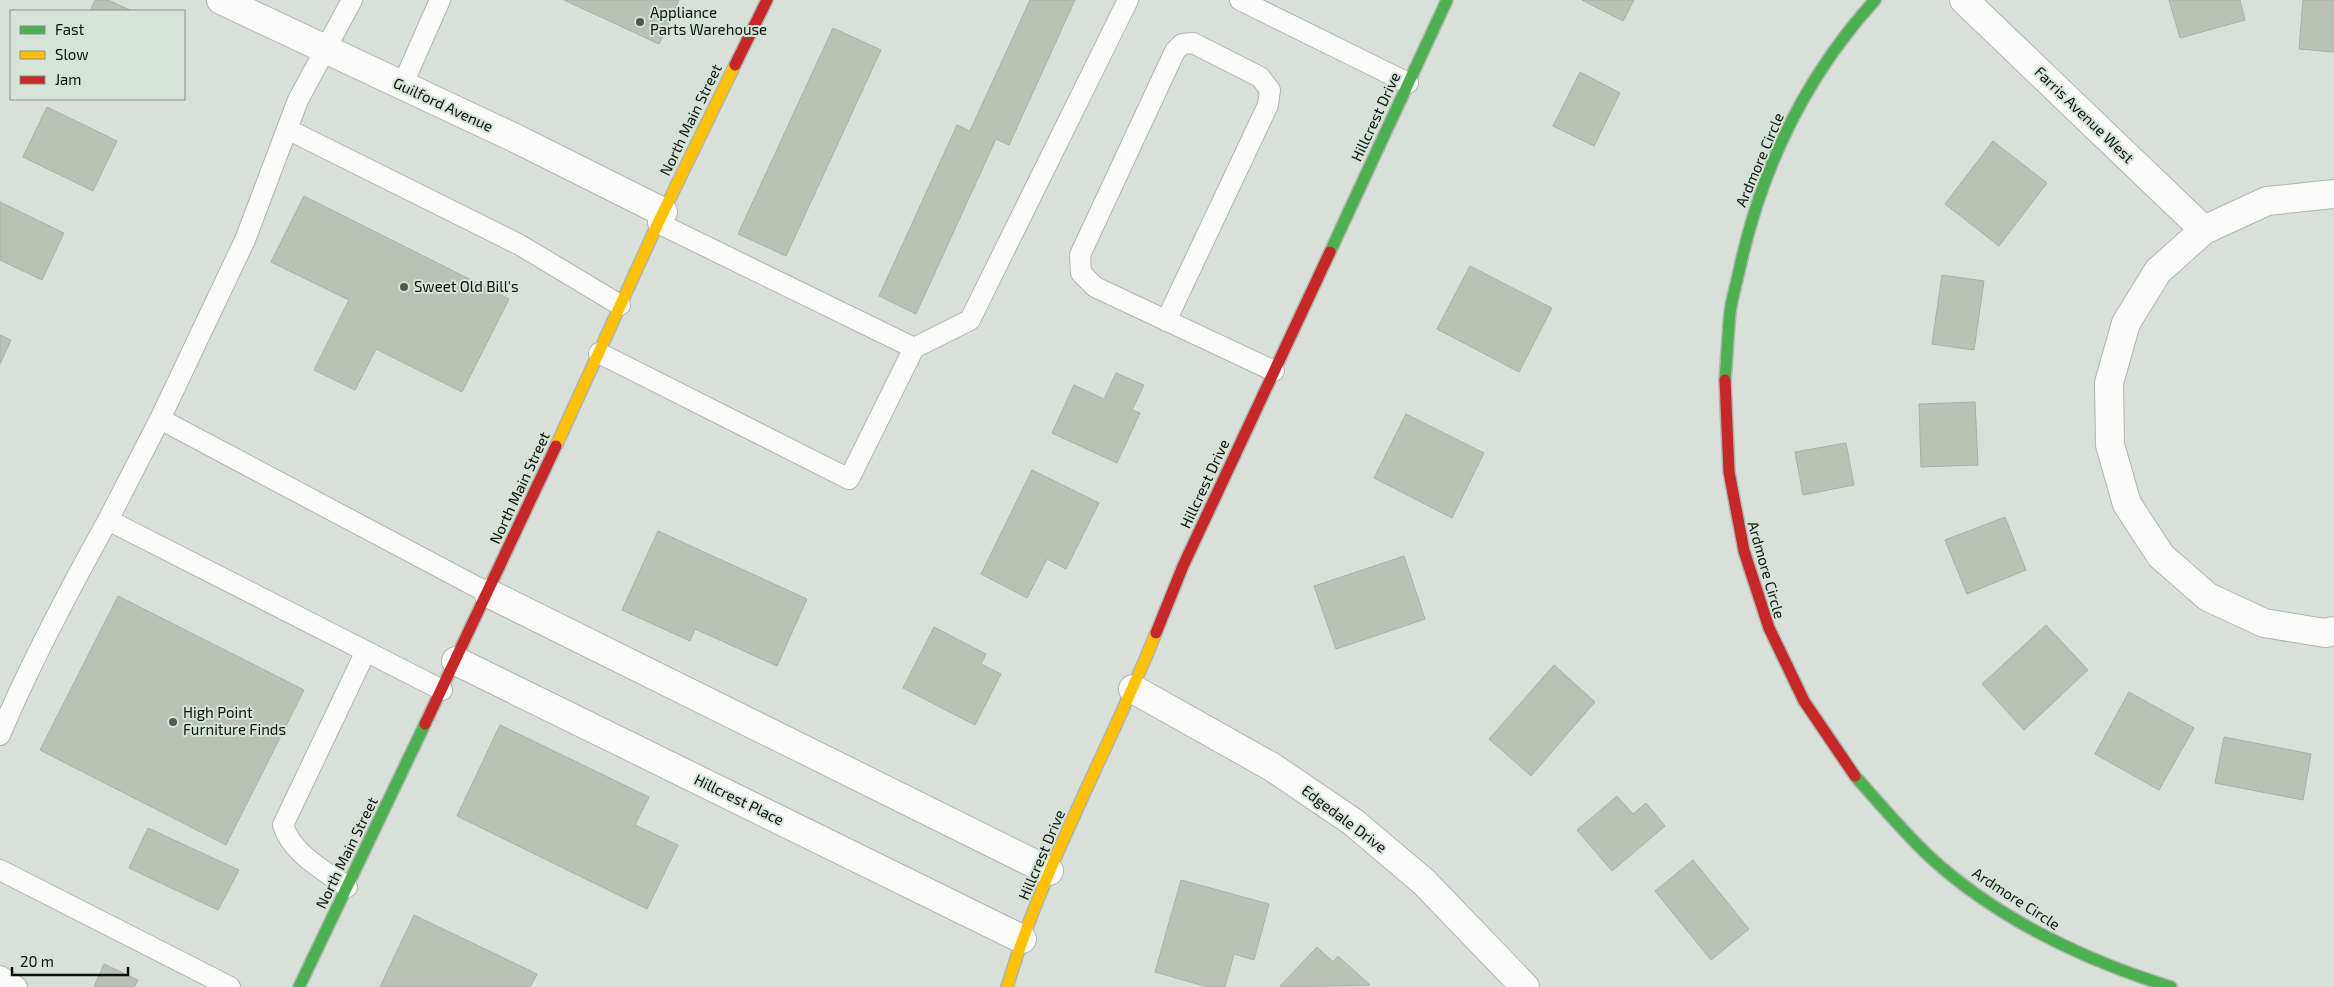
<svg xmlns="http://www.w3.org/2000/svg" width="2334" height="987" viewBox="0 0 2334 987" font-family="'Exo 2',sans-serif">
  <style>
    .building { fill: #bac2b5; stroke: #aaaea9 }
    .lines { fill: none; stroke-linecap: round; stroke-linejoin: round }
    .lane-casing { stroke: #afb5af; stroke-width: 22 }
    .street-casing { stroke: #afb5af; stroke-width: 30 }
    .fast-casing { stroke: #afb5af; stroke-width: 14 }
    .slow-casing { stroke: #afb5af; stroke-width: 14 }
    .jam-casing { stroke: #afb5af; stroke-width: 14 }
    .lane { stroke: #f9faf9; stroke-width: 20 }
    .street { stroke: #f9faf9; stroke-width: 28 }
    .fast { stroke: #4caf50; stroke-width: 11 }
    .slow { stroke: #ffc107; stroke-width: 11 }
    .jam { stroke: #c62828; stroke-width: 11 }
    .poi-dot { fill: #535954; stroke: #d5e4d6; stroke-width: 2 }
    .labels { text-anchor: middle; stroke-width: 4; stroke-linejoin: round; paint-order: stroke }
    .poi-label { font-size: 15px; fill: #0c110d; stroke: #d5e4d6; text-anchor: start }
    .street-label { font-size: 15px; fill: #0c110d; stroke: #d5e4d6 }
  </style>
  <rect width="100%" height="100%" fill="#d8e0d9"/>
  <path class="building" d="M95,0H108L132,11H90Z
    M564,0H679L659,44Z
    M1030,0H1075L1009,145L996,139L916,314L879,296L957,125L970,131Z
    M1582,0H1634L1623,21Z
    M2169,0H2240L2245,20L2180,38Z
    M2303,0H2334V52L2299,49Z
    M833,28L881,50L786,256L738,234Z
    M1580,72L1620,93L1594,146L1553,126Z
    M47,107L117,141L93,191L23,157Z
    M1993,141L2047,183L1999,246L1945,204Z
    M304,196L509,299L462,392L376,349L355,390L314,370L349,300L271,262Z
    M0,202L64,233L42,280L0,260Z
    M1470,266L1552,308L1519,372L1437,329Z
    M1942,275L1984,281L1974,350L1932,344Z
    M0,335L11,340L0,364Z
    M1116,373L1144,385L1132,410L1140,413L1117,463L1052,433L1074,385L1104,399Z
    M1975,402L1978,465L1921,467L1919,404Z
    M1406,414L1484,453L1452,518L1374,478Z
    M1846,443L1854,485L1803,495L1795,452Z
    M1032,470L1099,503L1066,569L1047,559L1027,598L981,574Z
    M2005,517L2026,570L1967,594L1945,540Z
    M658,531L807,599L777,666L695,629L690,641L622,610Z
    M1404,556L1425,619L1336,649L1314,586Z
    M118,596L304,690L226,845L40,750Z
    M2046,625L2088,670L2024,730L1982,684Z
    M934,627L986,654L981,664L1001,674L975,725L903,688Z
    M1554,665L1595,702L1531,776L1489,739Z
    M2129,692L2194,728L2159,790L2095,754Z
    M500,725L649,797L635,825L678,845L647,909L457,816Z
    M2224,737L2311,754L2303,800L2215,783Z
    M1617,796L1633,814L1646,803L1665,826L1612,871L1577,830Z
    M148,828L239,870L218,910L129,868Z
    M1693,860L1749,929L1711,960L1655,891Z
    M1181,880L1269,904L1254,960L1234,954L1225,987H1208L1155,972Z
    M414,915L537,974L530,987H380Z
    M1317,947L1333,962L1338,956L1370,985L1282,987L1280,986Z
    M104,964L138,980L134,987H94Z"/>
  <g class="lines">
    <g class="lane-casing">
      <path id="lane" d="M352,0L298,100L245,240L160,419L488,593
        M1240,0L1408,83
        M402,86L440,0
        M287,129L520,245L620,305
        M1166,321L1268,105L1270,90L1260,77L1193,43L1182,44L1175,51L1080,255L1081,273L1095,287L1274,371
        M914,348L970,320L1128,0
        M599,353L849,479L914,348L658,223
        M160,419L108,520L442,690
        M0,735C31,661 69,590 108,520
        M0,870L230,987
        M347,887C324,870 292,854 283,825L366,651
        M0,976L17,987"/>
    </g>
    <g class="street-casing">
      <path id="street" d="M221,0L519,140L663,212
        M1964,0L2204,230
        M2334,194L2267,201L2204,230L2158,271L2126,323L2109,383L2110,445L2127,504L2161,556L2208,597L2264,623L2325,633L2334,631
        M488,593L1049,871
        M456,661L1022,939
        M1133,689L1272,767L1353,822L1424,882L1525,987"/>
    </g>
    <g class="fast-casing">
      <path id="fast" d="M1330,252L1447,0
        M1725,380C1727,357 1728,334 1730,312C1732,297 1737,282 1740,267C1762,167 1806,76 1875,0
        M1855,776C1880,804 1904,833 1932,859C2001,921 2084,960 2171,987
        M299,987L425,724"/>
    </g>
    <g class="slow-casing">
      <path id="slow" d="M556,446L658,223L735,65
        M1007,987C1044,864 1108,752 1156,633"/>
    </g>
    <g class="jam-casing">
      <path id="jam" d="M735,65L767,0
        M1725,380L1729,472L1744,551L1769,628L1804,701L1855,776
        M1156,633L1183,566L1330,252
        M425,724L556,446"/>
    </g>
    <use href="#lane" class="lane"/>
    <use href="#street" class="street"/>
    <use href="#fast" class="fast"/>
    <use href="#slow" class="slow"/>
    <use href="#jam" class="jam"/>
  </g>
  <g class="poi-dot">
    <circle cx="640" cy="22" r="5"/>
    <circle cx="404" cy="287" r="5"/>
    <circle cx="173" cy="722" r="5"/>
  </g>
  <g class="labels">
    <g class="poi-label">
      <text x="650" y="18">Appliance<tspan x="650" dy="17">Parts Warehouse</tspan></text>
      <text x="414" y="292">Sweet Old Bill's</text>
      <text x="183" y="718">High Point<tspan x="183" dy="17">Furniture Finds</tspan></text>
    </g>
    <g class="street-label">
      <text transform="translate(443 105) rotate(25)" y="5">Guilford Avenue</text>
      <text transform="translate(2084 115) rotate(44)" y="5">Farris Avenue West</text>
      <text transform="translate(1376 117) rotate(-65)" y="5">Hillcrest Drive</text>
      <text transform="translate(691 120) rotate(-64)" y="5">North Main Street</text>
      <text transform="translate(1760 160) rotate(-67)" y="5">Ardmore Circle</text>
      <text transform="translate(1205 484) rotate(-65)" y="5">Hillcrest Drive</text>
      <text transform="translate(520 488) rotate(-65)" y="5">North Main Street</text>
      <text transform="translate(1766 570) rotate(74)" y="5">Ardmore Circle</text>
      <text transform="translate(739 800) rotate(26)" y="5">Hillcrest Place</text>
      <text transform="translate(1344 819) rotate(37)" y="5">Edgedale Drive</text>
      <text transform="translate(347 853) rotate(-64)" y="5">North Main Street</text>
      <text transform="translate(1042 855) rotate(-67)" y="5">Hillcrest Drive</text>
      <text transform="translate(2016 899) rotate(33)" y="5">Ardmore Circle</text>
    </g>
  </g>
  <rect x="10" y="10" width="175" height="90" fill="#d5e4d6" stroke="#859086"/>
  <rect x="20" y="26" width="25" height="8" fill="#4caf50" stroke="#859086"/>
  <text x="55" y="35" font-size="15" fill="#0c110d">Fast</text>
  <rect x="20" y="51" width="25" height="8" fill="#ffc107" stroke="#859086"/>
  <text x="55" y="60" font-size="15" fill="#0c110d">Slow</text>
  <rect x="20" y="76" width="25" height="8" fill="#c62828" stroke="#859086"/>
  <text x="55" y="85" font-size="15" fill="#0c110d">Jam</text>
  <path d="M12 967v8h116v-8" fill="none" stroke="#0c110d" stroke-width="2.5"/>
  <text x="20" y="967" font-size="15" fill="#0c110d" stroke="#d5e4d6" stroke-width="4" paint-order="stroke">20 m</text>
</svg>
